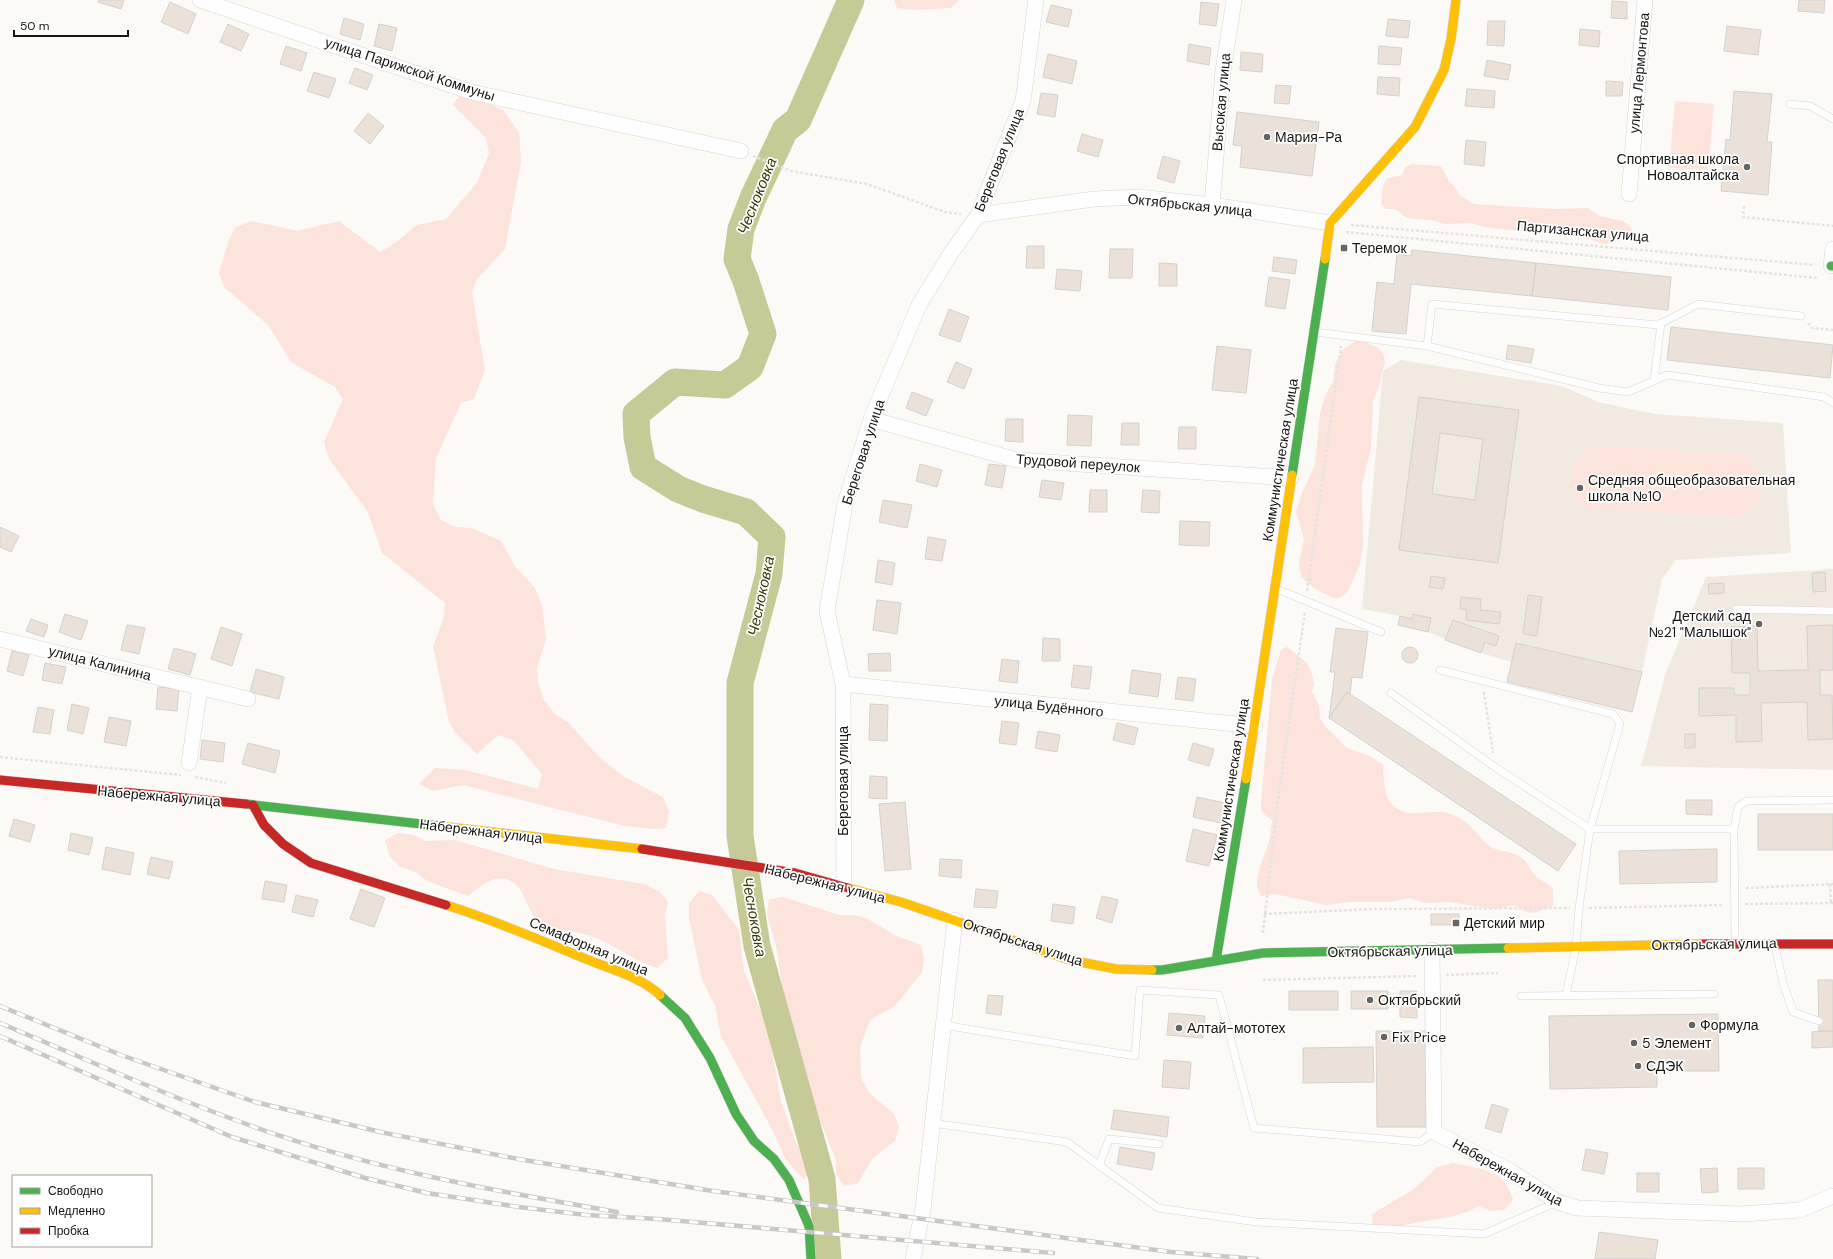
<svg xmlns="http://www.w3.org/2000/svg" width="1833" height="1259" viewBox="0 0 1833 1259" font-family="'DM Sans',sans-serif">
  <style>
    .built { fill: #f0eae1 }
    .green { fill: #fce3db }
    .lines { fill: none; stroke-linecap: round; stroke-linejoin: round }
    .river { stroke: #c5ca96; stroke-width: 27 }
    .building { fill: #ece1d9; stroke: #d3d1cf; fill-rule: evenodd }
    .lane-casing { stroke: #d7d5d3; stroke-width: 8 }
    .street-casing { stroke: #d7d5d3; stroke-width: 16 }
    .fast-casing { stroke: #d7d5d3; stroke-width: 10 }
    .slow-casing { stroke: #d7d5d3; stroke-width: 10 }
    .jam-casing { stroke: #d7d5d3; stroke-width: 10 }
    .path { stroke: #e4e3e2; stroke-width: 2.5; stroke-dasharray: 3 2; stroke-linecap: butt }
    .lane { stroke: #fffefe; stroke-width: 7 }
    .street { stroke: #fffefe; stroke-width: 15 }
    .fast { stroke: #4caf50; stroke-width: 9 }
    .slow { stroke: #ffc107; stroke-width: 9 }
    .jam { stroke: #c62828; stroke-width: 9 }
    .rail-casing { stroke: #c8c8c7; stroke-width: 4.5 }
    .rail { stroke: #fff; stroke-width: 3; stroke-dasharray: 9; stroke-linecap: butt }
    .poi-dot { fill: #666562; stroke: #fff; stroke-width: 1.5 }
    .labels { text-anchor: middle; stroke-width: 3.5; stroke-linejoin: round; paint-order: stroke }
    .street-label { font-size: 14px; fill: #161512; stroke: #fff }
    .poi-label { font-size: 14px; fill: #161512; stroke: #fff; text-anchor: start }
    .water-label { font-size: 15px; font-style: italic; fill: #363a00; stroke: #fff }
  </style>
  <rect width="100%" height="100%" fill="#fcfaf7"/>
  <path class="built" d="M1401,360L1562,386L1598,402L1655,414L1783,423L1791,553L1676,560L1662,579L1642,672L1517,643L1512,662L1481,653L1428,632L1398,625L1400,616L1362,609L1383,371Z
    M1833,569V770L1641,766L1666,672L1706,577Z"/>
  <path class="green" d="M894,0H959L951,8L916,10L897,8Z
    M461,93L503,110L519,132L521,162L505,249L477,279L472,292L485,370L474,399L461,403L436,458L433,504L441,520L455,527L472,528L501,541L515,566L535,588L542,605L546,639L537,668L538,683L544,700L555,714L569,723L598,756L623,776L663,797L669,812L666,828L653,829L625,826L463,785L433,791L419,784L435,768L466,770L538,789L542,774L513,740L498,735L477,754L456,734L449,722L433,646L444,617L445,603L382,553L368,512L329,459L324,442L343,399L335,387L291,362L268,325L224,287L219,273L229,239L236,227L252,221L297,231L339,221L380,252L395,243L417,225L446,219L477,183L489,153L486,138L453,105Z
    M1675,101L1714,104L1708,170L1669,168Z
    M1411,164L1440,166C1444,170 1445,173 1447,178C1451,184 1457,188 1459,195L1474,204L1554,209L1587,208L1600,216L1623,221L1630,226L1633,233L1627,238L1619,241L1604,244L1582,237L1556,235L1541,231H1519L1490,228L1469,223L1446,224L1430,220L1415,219L1407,218L1395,209H1386L1381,204L1383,186L1386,179L1402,175L1405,168Z
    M1356,341H1364L1378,348L1383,353L1385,361L1379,387L1373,401L1371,448L1362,485L1363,547L1360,564L1348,591L1342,597L1335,599L1315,589L1301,577L1299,562L1304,539L1296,512L1301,495L1315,465L1320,414L1325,396L1333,382L1335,365L1342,350Z
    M1593,446L1742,454C1771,469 1768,504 1739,517L1590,509C1563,493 1566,460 1593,446Z
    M1287,647L1306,662L1311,670L1314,684L1312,692L1319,705L1320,718L1324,725L1347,748L1370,756L1383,765C1384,775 1383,794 1391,803C1408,822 1428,808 1448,813C1470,819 1475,835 1491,847C1499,852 1511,851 1519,856C1527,860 1529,868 1534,874C1540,881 1547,882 1553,889V905L1534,913L1527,912L1515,905L1494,909L1449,902L1424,903L1410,898L1390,902H1350L1326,905L1275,894L1261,896C1249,878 1267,856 1270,837C1271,832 1271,826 1272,821L1261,810V803L1272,679L1281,650Z
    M398,833L414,835L426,841L455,840L554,869L644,884L659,891L668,902L665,916L668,958L657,968C633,961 614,944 591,936C576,931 557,931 543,924C524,913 527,883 505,879C490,876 480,887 468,896L427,881L416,872L400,867L390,857L385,840Z
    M699,891L712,895L739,930L744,971L768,1028L781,1101L796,1143L812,1167L804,1180L786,1160L773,1131L721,1036L715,1006L702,980L689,918V903Z
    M783,897L840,915H855L868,919L894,935L921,945L924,958L922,972L895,1006L870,1020L860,1047L861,1077L869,1093L894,1114L899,1127L895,1141L873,1158L858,1183L844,1186L836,1174V1160L797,1063L794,1034L785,1007L776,945L767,915L769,899Z
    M1453,1163C1482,1170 1504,1167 1513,1200L1504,1210L1491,1211L1478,1206C1451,1223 1415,1217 1387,1232L1373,1227L1372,1214L1414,1189L1437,1167Z"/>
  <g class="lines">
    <path class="river" d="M828,1259L822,1179L757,946L740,836V683L769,574L772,537L746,512L703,499L678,489L643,467L637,437L636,414L675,382L725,385L750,367L763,334L746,281L737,259L741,229L753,198L785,130L798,120L851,0"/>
  </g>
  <path class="building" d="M99,0H124L121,9L98,2Z
    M1799,0H1825L1824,13L1798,11Z
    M1612,1L1627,2V19L1611,18Z
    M170,2L196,14L188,34L161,22Z
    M1201,2L1219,4L1216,26L1199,24Z
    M1051,5L1072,10L1068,27L1046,22Z
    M344,18L364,24L360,40L340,34Z
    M1388,19L1410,21L1408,38L1386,36Z
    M1488,21H1505L1504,46L1487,45Z
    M228,24L249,34L241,51L220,42Z
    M379,24L397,28L392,51L374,46Z
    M1727,26L1761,30L1758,55L1724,51Z
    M1580,29L1600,31L1599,47L1579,45Z
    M1189,44L1211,48L1209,65L1187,61Z
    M286,46L307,53L301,71L280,64Z
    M1379,46L1402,48L1400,65L1378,64Z
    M1241,52L1263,54L1262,72L1240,70Z
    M1048,54L1077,61L1072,84L1043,77Z
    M1487,60L1511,65L1508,80L1484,76Z
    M355,68L373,75L367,90L349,83Z
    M314,72L336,79L329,98L307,91Z
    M1378,77L1400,78L1399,96L1377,94Z
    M1606,81L1623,82L1622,96H1606Z
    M1276,85L1291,86L1289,104L1274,103Z
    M1467,89L1495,91L1494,108L1465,106Z
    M1734,91L1772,94L1767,142H1772L1768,195L1721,191L1726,139L1730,140Z
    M1041,93L1058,95L1055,117L1037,114Z
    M1237,112L1319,122L1312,176L1240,167L1242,146L1233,145Z
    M368,113L384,126L370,144L354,131Z
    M1082,134L1103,140L1098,157L1077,151Z
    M1466,140L1486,142L1484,166L1464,164Z
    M1163,156L1180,161L1174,183L1157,178Z
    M1027,246H1044V268H1026Z
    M1110,249H1133L1132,278H1109Z
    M1412,250L1536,263L1532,296L1411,284L1406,334L1372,331L1377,282L1394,284L1397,254L1411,256Z
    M1274,257L1297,260L1295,274L1272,271Z
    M1159,263L1177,264V286H1159Z
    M1536,263L1671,277L1668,310L1532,296Z
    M1057,269L1082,271L1080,291L1055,289Z
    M1269,277L1290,280L1285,309L1265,306Z
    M949,309L969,317L960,342L939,335Z
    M1671,327L1833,345L1830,378L1667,360Z
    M1508,345L1534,349L1531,363L1506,359Z
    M1217,346L1251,350L1246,393L1212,390Z
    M956,362L972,369L964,389L947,382Z
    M912,392L933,400L926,416L906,408Z
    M1419,397L1519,410L1498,563L1399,550ZM1440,433L1483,439L1475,500L1432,494Z
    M1068,415L1092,416L1091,446L1067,445Z
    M1006,419H1023V442L1005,441Z
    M1122,423H1139V445H1121Z
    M1179,427H1196V449H1178Z
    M920,464L942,470L937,487L916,481Z
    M989,464L1006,466L1002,488L985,485Z
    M1042,480L1064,483L1061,500L1039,497Z
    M1090,490H1107V512H1089Z
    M1143,490L1160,491L1159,513L1141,512Z
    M883,500L912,505L907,528L879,522Z
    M1180,521L1210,522L1209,546L1179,545Z
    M0,527L19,536L11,552L0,547Z
    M928,537L946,540L942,561L925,559Z
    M878,560L895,563L892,585L875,582Z
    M1825,572L1826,591L1813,592L1812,573Z
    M1431,576L1445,578L1443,589L1429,587Z
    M1724,583V593L1709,594L1708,584Z
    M1528,595L1542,597L1537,636L1523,634Z
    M1461,597L1481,599L1480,610L1501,612L1499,624L1466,620L1467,610L1460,609Z
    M877,600L901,603L897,634L873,630Z
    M65,614L88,621L81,640L59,632Z
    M1413,614L1431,618L1428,632L1398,625L1400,616L1412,619Z
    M31,619L48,625L44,637L26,631Z
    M1453,620L1499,636L1496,646L1485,642L1481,653L1445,640Z
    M127,625L145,628L139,654L121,650Z
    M1833,625V670H1820V695H1832L1833,739L1808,740L1807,702L1761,703L1762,741L1736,742V715L1699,716V688H1734V695H1750V673H1732L1731,627L1757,626L1758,671L1808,670L1807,626Z
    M221,627L242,634L232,666L211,659Z
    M1336,628L1368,632L1362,678L1352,677L1350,694L1347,692L1329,718L1335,672H1330Z
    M1043,638L1060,639V661H1042Z
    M1516,643L1642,672L1632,712L1507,682Z
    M1402 655a8 8 0 1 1 16 0a8 8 0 1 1-16 0Z
    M174,648L196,654L190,675L168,669Z
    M12,651L29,655L23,676L7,671Z
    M890,653L891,671H869L868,654Z
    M1002,659L1019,661L1017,683L999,681Z
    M45,663L66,667L62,684L42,680Z
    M1074,665L1092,667L1089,689L1071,687Z
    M256,669L284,677L279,699L250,692Z
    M1132,670L1161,674L1158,697L1129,693Z
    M1178,677L1196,679L1193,701L1175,699Z
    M158,687L179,689L177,711L156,709Z
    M1347,692L1576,844L1558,871L1329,718Z
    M72,704L89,708L83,734L67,730Z
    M870,704L888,705L887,741L869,740Z
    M38,707L54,710L50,734L33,732Z
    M109,717L131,721L126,746L104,742Z
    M1002,721L1019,723L1016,745L999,743Z
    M1117,723L1138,728L1134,745L1113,740Z
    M1038,731L1060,735L1057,752L1035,748Z
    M1685,734H1695V748H1685Z
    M202,740L225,743L223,762L200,759Z
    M248,743L280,751L275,773L242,764Z
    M1193,743L1214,749L1209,766L1188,760Z
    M870,776L887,777V799L869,798Z
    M1197,797L1225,803L1221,823L1193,817Z
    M1686,800H1712V815L1686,814Z
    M905,802L911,869L885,871L879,804Z
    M1758,814H1833V850H1758Z
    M14,819L35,825L30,842L9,836Z
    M1193,829L1217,835L1209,866L1186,861Z
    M71,833L93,838L89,855L68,850Z
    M106,847L134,853L130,875L102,869Z
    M1717,849V882L1620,884L1619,851Z
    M151,857L173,862L169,879L147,874Z
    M940,859L962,860L961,878L939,876Z
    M265,881L287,885L284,902L262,899Z
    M361,889L385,898L374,927L350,919Z
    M976,889L998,891L996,908L974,907Z
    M296,895L318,900L313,917L292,912Z
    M1102,896L1118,900L1112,923L1096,918Z
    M1053,904L1075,907L1073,924L1051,921Z
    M1431,914H1459V925H1431Z
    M1818,980H1833V1031H1819Z
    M1289,991H1338V1010H1289Z
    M1351,991H1388V1009H1351Z
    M1400,991H1417V1018L1400,1017Z
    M988,995L1003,996L1001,1015L986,1013Z
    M1169,1013L1205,1016L1203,1038L1167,1035Z
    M1718,1014L1719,1071H1657V1087L1550,1089L1549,1016Z
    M1376,1031H1425L1426,1127H1377Z
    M1819,1031H1833V1047L1812,1048V1032Z
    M1373,1047L1374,1082L1303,1083V1048Z
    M1164,1060L1191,1062L1189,1089L1162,1087Z
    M1492,1104L1508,1109L1501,1133L1485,1128Z
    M1114,1110L1169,1117L1167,1137L1111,1129Z
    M1120,1147L1155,1153L1152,1170L1117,1164Z
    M1586,1149L1608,1153L1604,1174L1582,1170Z
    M1717,1168L1718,1192L1702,1193L1700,1169Z
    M1738,1168H1764V1189H1738Z
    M1637,1173H1659V1192H1637Z
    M1599,1232L1658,1240L1655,1259H1595Z"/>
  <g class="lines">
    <g class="lane-casing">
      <path id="lane" d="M1790,104L1810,106L1833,119
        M1315,332L1427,346L1599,388L1628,392L1667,375L1824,397L1833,403
        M1427,346L1432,304L1658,325L1698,304L1801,316
        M1654,381L1661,323
        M1277,589L1381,632
        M1736,609L1833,611
        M1391,693L1495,767L1590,829L1620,724L1613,714L1440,670
        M1734,829L1738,807L1746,801L1833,800
        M1775,945L1783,983L1793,1012L1819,1021
        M1566,995L1576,947L1579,908L1590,829H1734L1735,941
        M1521,996L1714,994
        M943,1025L1135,1056L1140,990L1219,995L1254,1128L1420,1142L1434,1132
        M932,1123L1067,1142L1158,1208L1256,1222L1484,1234L1557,1202
        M1099,1166L1109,1139L1159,1144"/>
    </g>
    <g class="street-casing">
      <path id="street" d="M200,0L471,92L741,151
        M1629,194L1645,0
        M1212,205L1223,71L1234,0
        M978,215L1094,199L1138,197L1212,205L1330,223
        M1831,266L1833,249
        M871,419L1017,460L1291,478
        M0,639L248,699
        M843,684L1255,726
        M189,763L200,687
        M844,886L843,684L827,611L845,504L871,419L919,305L951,253L978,215L1023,101L1036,0
        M1432,950L1434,1132L1510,1171L1558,1202L1577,1208L1742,1214L1800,1210L1833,1196
        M913,1259L923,1209L955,920"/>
    </g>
    <g class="fast-casing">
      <path id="fast" d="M1831,266H1833
        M1292,475L1325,259
        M246,804L439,826
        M1216,961L1246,779
        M1152,970H1162L1263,953L1508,948
        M660,995L685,1018L710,1058L736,1114L754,1141L774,1159L789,1180L809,1226L811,1259"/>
    </g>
    <g class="slow-casing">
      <path id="slow" d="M1325,259L1330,223L1415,127L1444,70L1451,39L1456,0
        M1246,779L1292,475
        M439,826L642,849
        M848,888L901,902L1070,960L1116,969L1152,970
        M446,905C494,920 540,940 586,959C610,969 641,977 660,995
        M1508,948L1702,944"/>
    </g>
    <g class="jam-casing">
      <path id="jam" d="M0,780L246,804
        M253,805L264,825L283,844L311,863L446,905
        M642,849L795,873L848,888
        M1702,944H1833"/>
    </g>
    <path class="path" d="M753,156L791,171L867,184L945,212L961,214
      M1744,206L1743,217L1833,226
      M1351,225L1815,265
      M1346,232L1818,278
      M1808,323L1812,328L1833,330
      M1307,591L1341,346
      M1484,692L1493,753
      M0,757L181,775
      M195,777L226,783
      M1830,884L1831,903
      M1746,888L1833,884
      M1745,904L1833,903
      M1589,908L1724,905
      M1264,914L1375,909L1570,908
      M1263,933L1278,799L1305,612
      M1446,975L1498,973
      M1263,980L1417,976"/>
    <use href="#lane" class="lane"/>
    <use href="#street" class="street"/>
    <use href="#fast" class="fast"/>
    <use href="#slow" class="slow"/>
    <use href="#jam" class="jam"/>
    <g class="rail-casing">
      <path id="rail" d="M0,1006L121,1055L255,1102L385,1133L518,1159L713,1191L1171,1252L1257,1259
        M0,1023C79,1056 157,1092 238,1121C360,1167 489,1190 617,1212
        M0,1036L232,1137L365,1178L427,1193L519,1207L586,1215L658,1219L1053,1253"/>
    </g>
    <use href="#rail" class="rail"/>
  </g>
  <g class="poi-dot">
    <circle cx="1267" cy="137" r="4"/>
    <circle cx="1747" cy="167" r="4"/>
    <rect x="1340" y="244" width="8" height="8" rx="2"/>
    <circle cx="1580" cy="488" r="4"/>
    <circle cx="1759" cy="624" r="4"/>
    <rect x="1452" y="919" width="8" height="8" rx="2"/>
    <circle cx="1370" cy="1000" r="4"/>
    <circle cx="1692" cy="1025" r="4"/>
    <circle cx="1179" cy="1028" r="4"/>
    <circle cx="1384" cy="1037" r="4"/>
    <circle cx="1634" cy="1043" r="4"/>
    <circle cx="1638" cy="1066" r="4"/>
  </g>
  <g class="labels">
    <g class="street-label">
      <text transform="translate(410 69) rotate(18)" y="5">улица Парижской Коммуны</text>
      <text transform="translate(1639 73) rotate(-85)" y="5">улица Лермонтова</text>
      <text transform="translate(1221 102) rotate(-85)" y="5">Высокая улица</text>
      <text transform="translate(999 160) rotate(-68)" y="5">Береговая улица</text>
      <text transform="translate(1190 205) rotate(6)" y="5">Октябрьская улица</text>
      <text transform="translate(1583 231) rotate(5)" y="5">Партизанская улица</text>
      <text transform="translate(863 452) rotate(-72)" y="5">Береговая улица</text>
      <text transform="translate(1280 460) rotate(-81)" y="5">Коммунистическая улица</text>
      <text transform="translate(1078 463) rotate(4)" y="5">Трудовой переулок</text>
      <text transform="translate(100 663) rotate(14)" y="5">улица Калинина</text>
      <text transform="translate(1049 706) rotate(6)" y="5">улица Будённого</text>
      <text transform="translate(1231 780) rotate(-81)" y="5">Коммунистическая улица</text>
      <text transform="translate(843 781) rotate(-90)" y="5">Береговая улица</text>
      <text transform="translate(159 796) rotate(5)" y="5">Набережная улица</text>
      <text transform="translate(481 831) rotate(7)" y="5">Набережная улица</text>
      <text transform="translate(825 883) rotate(14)" y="5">Набережная улица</text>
      <text transform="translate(1023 942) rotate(18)" y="5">Октябрьская улица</text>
      <text transform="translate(1714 944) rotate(-1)" y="5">Октябрьская улица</text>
      <text transform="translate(589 946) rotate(23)" y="5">Семафорная улица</text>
      <text transform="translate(1390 951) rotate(-1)" y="5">Октябрьская улица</text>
      <text transform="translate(1508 1172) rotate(29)" y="5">Набережная улица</text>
    </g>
    <g class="poi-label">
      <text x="1275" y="142">Мария-Ра</text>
      <text x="1739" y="164" text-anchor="end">Спортивная школа<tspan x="1739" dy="16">Новоалтайска</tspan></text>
      <text x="1352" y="253">Теремок</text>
      <text x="1588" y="485">Средняя общеобразовательная<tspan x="1588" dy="16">школа №10</tspan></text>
      <text x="1751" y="621" text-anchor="end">Детский сад<tspan x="1751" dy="16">№21 "Малышок"</tspan></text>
      <text x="1464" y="928">Детский мир</text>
      <text x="1378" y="1005">Октябрьский</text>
      <text x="1700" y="1030">Формула</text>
      <text x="1187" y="1033">Алтай-мототех</text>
      <text x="1392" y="1042">Fix Price</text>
      <text x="1642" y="1048">5 Элемент</text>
      <text x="1646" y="1071">СДЭК</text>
    </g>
    <g class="water-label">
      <text transform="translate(757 196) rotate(-68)" y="5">Чесноковка</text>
      <text transform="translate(761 596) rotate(-78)" y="5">Чесноковка</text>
      <text transform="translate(754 917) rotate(80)" y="5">Чесноковка</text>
    </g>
  </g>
  <rect x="12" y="1175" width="140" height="72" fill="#ffffff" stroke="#a2a1a0"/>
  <rect x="20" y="1188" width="20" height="6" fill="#4caf50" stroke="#a2a1a0"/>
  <text x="48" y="1195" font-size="12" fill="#161512">Свободно</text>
  <rect x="20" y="1208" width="20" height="6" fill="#ffc107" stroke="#a2a1a0"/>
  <text x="48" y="1215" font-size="12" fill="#161512">Медленно</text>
  <rect x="20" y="1228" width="20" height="6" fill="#c62828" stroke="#a2a1a0"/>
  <text x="48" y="1235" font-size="12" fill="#161512">Пробка</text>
  <path d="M14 30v6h114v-6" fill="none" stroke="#161512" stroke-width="2"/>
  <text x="20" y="30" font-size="12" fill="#161512" stroke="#ffffff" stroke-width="3" paint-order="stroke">50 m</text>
</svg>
